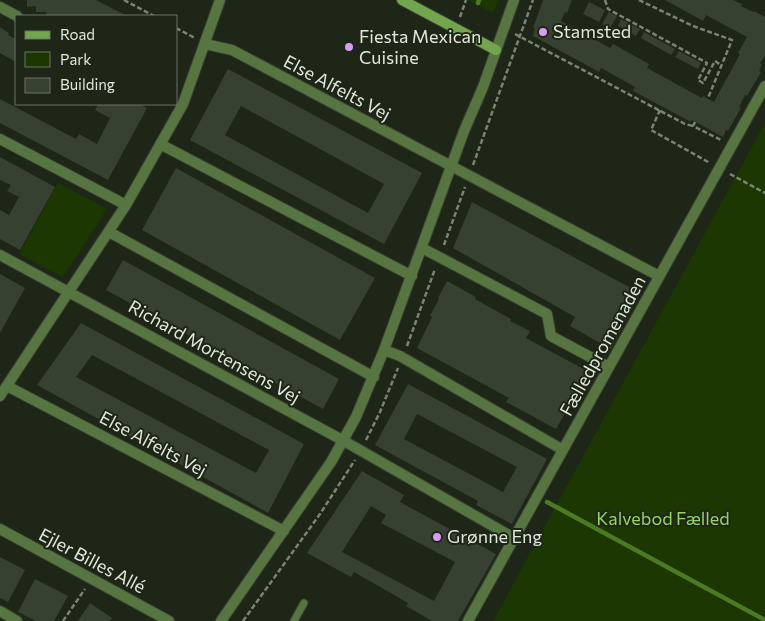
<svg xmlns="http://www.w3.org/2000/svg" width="765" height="621" viewBox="0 0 765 621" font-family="Commissioner,sans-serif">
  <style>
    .green { fill: #1c3701 }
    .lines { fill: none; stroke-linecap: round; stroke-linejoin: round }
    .stream { stroke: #4c7a23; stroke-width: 4.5 }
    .building { fill: #374131; fill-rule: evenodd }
    .lane-casing { stroke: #384133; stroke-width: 9 }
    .street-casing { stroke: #384133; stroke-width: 12 }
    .secondary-casing { stroke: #384133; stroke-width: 12 }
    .path { stroke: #7b8376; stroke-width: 2.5; stroke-dasharray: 5 2.5; stroke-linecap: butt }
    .lane { stroke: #577541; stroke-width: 7 }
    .street { stroke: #577541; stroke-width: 10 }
    .secondary { stroke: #73a44e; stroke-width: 10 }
    .poi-dot { fill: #d89bf8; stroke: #1d2617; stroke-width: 2 }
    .labels { text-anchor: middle; stroke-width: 4; stroke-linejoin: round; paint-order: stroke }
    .poi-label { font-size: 18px; fill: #e1e7dd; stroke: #1d2617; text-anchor: start }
    .street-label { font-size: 18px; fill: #e1e7dd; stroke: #1d2617 }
    .park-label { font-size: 18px; fill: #94d364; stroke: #1d2617 }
  </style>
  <rect width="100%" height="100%" fill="#1d2617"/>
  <path class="green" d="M468,0H498L493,13Z
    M765,123V621H493Z
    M58,183L107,209L63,277L19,254Z"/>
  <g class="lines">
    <path class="stream" d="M478,3L479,0
      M547,502L765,620"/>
  </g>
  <path class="building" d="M27,0H96L127,16H46V12H36V6L27,7Z
    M543,0H572L567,13L565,12L561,21L610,48L613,44L649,64L647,68L702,98L703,96L714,102L740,54L738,53L747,37L706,15L703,21L665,0H733L742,4L741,6L753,12L754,11L765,17V56L760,63L762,64L759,71L761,72L747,96L745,95L739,107L741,108L728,131L726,130L723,137L692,120L691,122L633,91L635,87L601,68L599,72L533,36L535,28H533Z
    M589,2L605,10L599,22L583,14Z
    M609,12L617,16L610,28L602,24Z
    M621,19L640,29L636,36L618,26Z
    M0,27L9,33L8,35L16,39V62L0,53Z
    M644,32L675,49L671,55L641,38Z
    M679,51L701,63L698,69L675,57Z
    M228,69L422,173L384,244L190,140ZM241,106L384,184L368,213L225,135Z
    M0,99L76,139L79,134L97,144L110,118L95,110L98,104H139L147,108L108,180L0,123Z
    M0,157L55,187L20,250L0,239V210L9,215L19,197L7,191L11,185L0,180Z
    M176,168L375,278L340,340L142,230Z
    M472,202L640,293L611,349L570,326L575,317L453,248Z
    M123,260L339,379L323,409L106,290Z
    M0,274L25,288L0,333Z
    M447,281L476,297L475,299L511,319L510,321L530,331L526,338L589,372L556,429L506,402L509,398L417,348L432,317L430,316L439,299L438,298Z
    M81,323L304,444L268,513L37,385ZM92,355L269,450L256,473L76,377Z
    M408,384L547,459L512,524L476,505L478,501L375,445ZM417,414L517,467L503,492L404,439Z
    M362,471L404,495L400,502L496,554L458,621H432L406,606L408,603L354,572L351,577L307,553ZM371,506L386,515L381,523L455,562L434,601L342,552Z
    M0,557L25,570L8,602L0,598Z
    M35,579L68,596L54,621H36L18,612Z
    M90,603L112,618L110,621H78Z"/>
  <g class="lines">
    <g class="lane-casing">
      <path id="lane" d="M294,621L304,603"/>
    </g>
    <g class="street-casing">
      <path id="street" d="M0,7L17,16
        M205,44L232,50L659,276
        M0,139L126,205
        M160,144L412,276
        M109,232L374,377
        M422,248L547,314L551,336L609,367
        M0,255L344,441L514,538
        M384,350L400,356L563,450
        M7,386L284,531
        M0,396L126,205L183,104L220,0
        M0,529L169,621
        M0,611L17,621
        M221,621L331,462L356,417L384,350L464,131L483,87L514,0
        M468,621L765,86"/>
    </g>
    <g class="secondary-casing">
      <path id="secondary" d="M402,0L496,50"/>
    </g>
    <path class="path" d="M124,0L154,16
      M605,0L608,9L707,63L698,80L703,83L715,61L722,66
      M639,0L693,26L732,40L708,98
      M460,17L466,0
      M176,28L195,38
      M515,34L685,124L693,126
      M660,110L651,130L710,163
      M695,122L693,126L721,140
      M473,165L533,0
      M730,174L765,193
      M444,245L465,187
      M407,346L435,269
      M366,440L380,412L398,368
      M63,621L85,589
      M243,621L320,514L355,460"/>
    <use href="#lane" class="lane"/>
    <use href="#street" class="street"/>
    <use href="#secondary" class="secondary"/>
  </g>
  <g class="poi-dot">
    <circle cx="543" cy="32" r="5"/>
    <circle cx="349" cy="47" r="5"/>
    <circle cx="437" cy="537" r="5"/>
  </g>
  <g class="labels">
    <g class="poi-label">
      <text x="553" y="38">Stamsted</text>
      <text x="359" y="43">Fiesta Mexican<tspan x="359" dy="21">Cuisine</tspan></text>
      <text x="447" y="543">Grønne Eng</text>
    </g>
    <g class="street-label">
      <text transform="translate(337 88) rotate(28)" y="6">Else Alfelts Vej</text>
      <text transform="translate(603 346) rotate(-61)" y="6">Fælledpromenaden</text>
      <text transform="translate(214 352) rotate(29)" y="6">Richard Mortensens Vej</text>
      <text transform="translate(153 444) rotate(28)" y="6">Else Alfelts Vej</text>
      <text transform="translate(92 561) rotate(28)" y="6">Ejler Billes Allé</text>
    </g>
    <g class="park-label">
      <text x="663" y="525">Kalvebod Fælled</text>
    </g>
  </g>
  <rect x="15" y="15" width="162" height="90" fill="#1d2617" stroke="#6b7366"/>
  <rect x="25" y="31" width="25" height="8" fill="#73a44e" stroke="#6b7366"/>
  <text x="60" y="40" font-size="15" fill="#e1e7dd">Road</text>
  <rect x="25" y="52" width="25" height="15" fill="#1c3701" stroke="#6b7366"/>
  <text x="60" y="65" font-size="15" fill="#e1e7dd">Park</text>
  <rect x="25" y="78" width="25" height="15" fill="#374131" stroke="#6b7366"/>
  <text x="60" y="90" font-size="15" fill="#e1e7dd">Building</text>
</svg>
